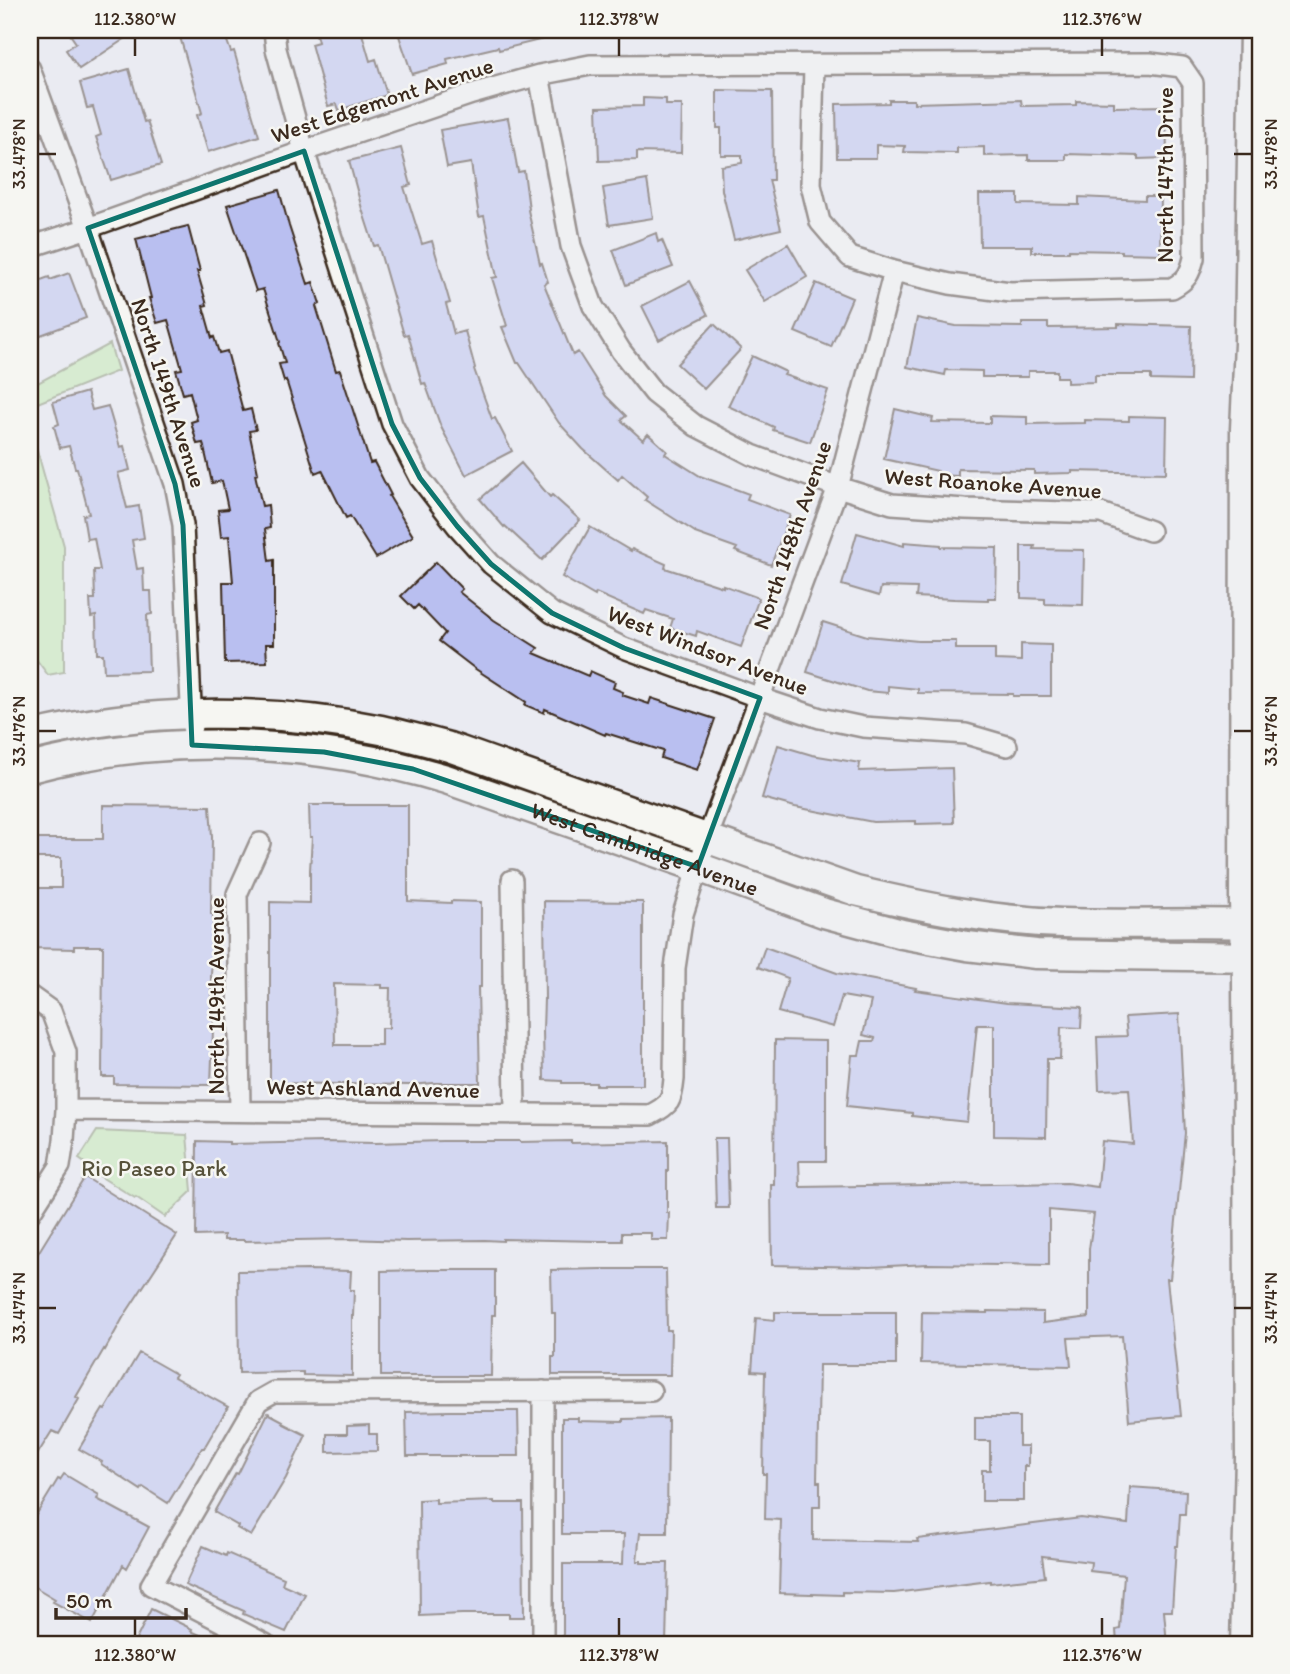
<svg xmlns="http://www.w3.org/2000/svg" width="1290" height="1674" viewBox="0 0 1290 1674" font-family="Itim,sans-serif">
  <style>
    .green { fill: #c0eba8; stroke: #7e8a63; stroke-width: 2 }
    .building { fill: #b9bff0; stroke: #3b2a1e; stroke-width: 2; fill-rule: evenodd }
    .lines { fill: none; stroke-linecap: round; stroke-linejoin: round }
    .street-casing { stroke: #3b2a1e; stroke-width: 24 }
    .secondary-casing { stroke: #3b2a1e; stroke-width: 33 }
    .street { stroke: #f6f6f2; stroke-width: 19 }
    .secondary { stroke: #f6f6f2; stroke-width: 28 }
    .marked { fill: none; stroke: #0f766e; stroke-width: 5; stroke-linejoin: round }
    .ticks { fill: none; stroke: #3b2a1e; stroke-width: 2.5 }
    .labels { text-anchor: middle; stroke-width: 5; stroke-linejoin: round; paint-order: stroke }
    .street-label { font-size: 23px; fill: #3b2a1e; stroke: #f6f6f2 }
    .park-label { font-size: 23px; fill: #56513a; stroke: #f6f6f2 }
    .neatline { fill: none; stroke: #3b2a1e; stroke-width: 2.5 }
    .ticks-label { font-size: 18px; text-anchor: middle; fill: #3b2a1e }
  </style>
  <rect width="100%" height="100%" fill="#eaebf2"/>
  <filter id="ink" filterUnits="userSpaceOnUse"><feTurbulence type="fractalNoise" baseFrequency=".0143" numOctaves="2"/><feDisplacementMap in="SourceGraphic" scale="14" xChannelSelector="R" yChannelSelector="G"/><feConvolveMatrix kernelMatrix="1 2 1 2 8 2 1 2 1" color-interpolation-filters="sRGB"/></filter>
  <g filter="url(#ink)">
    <path class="green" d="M110,344L118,371L30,406V387Z
      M30,425L64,546V672L48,675L30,651Z
      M30,1017L35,1019L37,1056H30Z
      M97,1131L187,1135L192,1191L165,1217L136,1197L135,1198L85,1167L86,1164L79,1159Z"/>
    <path class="building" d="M67,30H121L126,38L79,69L66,50L76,43Z
      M178,30H223L231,52L234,51L259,136L208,152L197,115L202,113Z
      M315,30H361L370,61L376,59L387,95L339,110L337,104L328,106L311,44L318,42Z
      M397,30H560V35L499,50L498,47L447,59L448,64L412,74Z
      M129,69L144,122L147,121L161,165L111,180L96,137L101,135L93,107L87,108L80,83Z
      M717,90L772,91L773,180H769L781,229L734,240L722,190L721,166L742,163V155H721V128H717Z
      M643,98L666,99V105H682L681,153L637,152V160L599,161L597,107L643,106Z
      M889,100H914V103L1021,100L1022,106L1076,105V101L1114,102V107L1166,106L1167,158L1138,159V156L1066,154V160H1028V155L984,156V147L957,148V153L904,152L905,146L876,145V158H837L836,104L889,103Z
      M508,118L518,172L524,171L529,209L528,210L540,264L542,263L548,282L544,284L573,355L578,352L606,396L626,416L621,420L643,440L648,434L667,451L665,454L700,476L749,494L747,499L790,515L771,565L735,551L737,548L695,533V532L645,500L647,497L622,475L618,480L583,449L559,423L519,363H517L502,327L507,326L492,278L497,277L484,216L479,217L471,163L447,167L440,130Z
      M401,148L411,185L404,187L422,244L432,241L450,303L446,304L454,334L465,331L475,368L474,369L492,419L495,418L512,451L466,475L441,427L425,383L422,384L408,334L404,335L378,245L374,246L362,209L349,161Z
      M647,180L653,218L609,225L603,188Z
      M279,190L289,226L308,284L313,282L320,304L316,306L336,371L340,370L370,463L374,462L391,495L389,496L413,536L376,558L350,516L346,518L322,470L315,473L286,380L284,381L279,364L285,363L279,343L280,342L263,289L256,291L227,205Z
      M979,194H1018V204L1079,205V197L1145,200V196H1161L1160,254L1122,253V251L1069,250V252H1032V246H980Z
      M188,226L200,271H197L207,305L203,306L212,338L214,337L219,353L227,351L243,411L251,409L256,430L249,431L258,473L255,474L262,506L268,505L270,528L265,529L269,561L274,560V644H266L267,662L225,663L223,582H233L229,536L221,537L218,510L228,509L222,481L212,483L203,443L197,444L191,422L197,420L190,392L183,394L176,370L182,369L168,320L157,323L149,298H151L136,239Z
      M656,233L658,242L662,240L673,267L626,285L613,250Z
      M788,244L807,277L765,302L745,270Z
      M69,273L86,318L30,339V284L49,277L50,280Z
      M690,281L708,315L659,340L642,306Z
      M816,283L852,298L831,347L795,332Z
      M917,318L956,326L1022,327V323H1048V328L1118,327V324L1191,326L1190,381L1151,380V375H1095V382L1067,383V377H1057V371H1028V377H982V371L946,370L945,375L907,367Z
      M714,324L741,349L704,389L677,364Z
      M752,356L786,372L784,375L828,390L810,442L773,430L774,427L728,406Z
      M87,392L92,410L108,406L120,447L124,446L130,470L118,473L127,508L139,506L144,538L132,540L137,569L143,568L144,591H151L152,614L147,615L149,671L104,672L103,654H97L96,616L91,617L90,599H95L94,570H100L94,538L87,539L83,515L89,514L77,468H75L69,446L60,448L54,426L59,424L53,402Z
      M895,409L933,418L932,422L990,423V416L1027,417V424L1085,423V420L1129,421V416L1167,417L1166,473L1072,471V473L1034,474V470L958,469V476L938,475V471L884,459Z
      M521,463L550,497L552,495L580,520L542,560L505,526L504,527L480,499Z
      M590,527L631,551L632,549L666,564L665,568L723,587V585L759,598L741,647L697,631L696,636L670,628L673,619L646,610L644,614L596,593L595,596L562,577Z
      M857,533L904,546V542L941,545V547L997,548L996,598H988V600L954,599L916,597L917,588L881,587L879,596L842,585Z
      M1021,546H1035L1034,549L1084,550L1083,605L1045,604V599L1021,598Z
      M436,562L462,589L459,592L494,620L538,648L534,653L588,676L590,671L615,682L613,688L623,692L622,695L649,704L651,698L715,719L697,770L661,758L663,751L606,733L605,735L545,709L544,713L525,705L526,702L474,668L439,641L445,633L418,605L414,609L401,596Z
      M823,622L867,636L918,641H956V649H995V660L1021,661V644L1051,645V696H1013V694L918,693V689L888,686V693L867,691L807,672Z
      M778,745L812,755L860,763L859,771L952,768L954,823L916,824V821L873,822L795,807L762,798Z
      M103,805L210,806L212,837L211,914H213V934L211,976V1012L213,1011V1030L211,1085L114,1084V1077H102L103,946H74V949L30,948V888H61V858H30V839H103Z
      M309,805H408V901L451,903V901L481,902V987H478L480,1083H434L410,1085L270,1083V902L310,903V870L312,837H310ZM334,984L382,985V988H390L389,1028H381V1045H335Z
      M544,901L643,902V1085H596V1083H562V1081L544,1080L543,1030L544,999H545Z
      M765,947L837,973L916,988L915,990L1007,1003L1082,1007L1081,1028L1061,1027L1060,1059H1047L1046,1137L994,1136V1025H977L967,1122L912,1116V1113L847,1106L852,1055H859L862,1041H874L875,1038L863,1035L871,1001L842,996L833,1027L778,1012L788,978L758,967Z
      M1179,1014L1185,1133L1170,1279H1167L1181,1416L1129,1421L1122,1336L1068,1338L1071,1366L921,1363L922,1312L988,1313V1311L1043,1312V1323L1089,1317V1249L1094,1214L1049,1210V1265L999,1264V1265L928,1264L870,1267L772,1265L771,1185H774L775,1040L826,1041V1161H799L800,1187L1067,1183L1098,1187L1102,1141L1133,1144L1129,1089L1099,1090L1097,1037L1127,1036L1125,1017Z
      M714,1138H727L729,1208H716Z
      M197,1141L229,1142V1144L325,1142L376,1143L442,1141H520V1142L571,1141V1143L668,1141V1171H667V1213H669L668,1240H651V1233H622V1241H600L503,1239V1241L485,1240L406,1241L349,1239L244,1241V1240H224V1235L196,1236Z
      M85,1177L177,1235L124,1316L105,1350L104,1349L76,1397L79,1399L59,1434L52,1431L30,1466V1255L35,1258Z
      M601,1269H666L667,1330H671L670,1375H552V1357H555V1313H552L551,1270Z
      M309,1270L351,1271L350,1290H354L353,1316H352V1376L303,1375V1372L239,1373L238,1271Z
      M426,1270H495V1315H492L491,1376H381V1271Z
      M775,1312H896V1365H819L817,1482H820V1507H813V1540L918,1542L917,1539L1081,1518L1128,1524L1130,1487L1186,1491L1185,1514H1180L1178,1546H1176L1172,1611H1164L1167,1644H1117L1116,1630L1120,1629L1124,1575L1090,1571L1091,1562L1042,1556L1045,1577L990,1583V1581L894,1593L842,1592V1595L779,1593L781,1520L765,1519L766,1474H763L765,1372L752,1371L756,1318L775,1320Z
      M139,1353L176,1374L174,1377L228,1407L204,1448H202L168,1503L143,1487L141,1490L101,1464L102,1462L79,1449L103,1409L105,1410Z
      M450,1411H518L519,1456H407L406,1412Z
      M268,1413L283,1421L282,1423L306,1435L286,1478L251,1536L237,1528L238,1526L214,1512L236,1473L238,1474Z
      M975,1417H1019V1446H1028V1466H1024V1501H982V1470H990V1441H975Z
      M562,1418H578V1421L623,1422V1419L668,1418L667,1533H640L637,1561H641V1563H668L666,1644H563V1564H623L624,1534H562Z
      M369,1425V1434H377V1451L327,1452V1434H347V1426Z
      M64,1474L99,1495L97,1499L149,1527L127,1568L123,1565L92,1623L53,1602L55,1599L30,1584V1525L58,1479L60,1480Z
      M436,1499V1503L494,1501V1503H523L524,1617H509V1614H462L420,1616L419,1500Z
      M203,1546L226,1556L227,1553L284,1578L282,1584L305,1594L286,1632L243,1614L244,1611L185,1585Z
      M151,1609L192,1629L191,1631L220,1644H134Z"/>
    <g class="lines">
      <g class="street-casing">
        <path id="street" d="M274,30L276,49L304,151L392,424L420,478L457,526L491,564L552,613L624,648L760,698L820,718L863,727L966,734L1007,746
          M30,69L88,228L175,484L183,525L192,727
          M539,75L571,246L593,306L621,351L654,393L696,426L752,455L838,487L892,504L965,509L1101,513L1150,531
          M30,247L88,228L304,151L472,94L539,75L590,65L1150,63L1182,67L1193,83L1194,258C1190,274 1187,280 1172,288L1010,292L950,284L894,271L850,257L820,222L811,185L814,65
          M512,880L515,1114
          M30,996L51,1011L66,1052V1110L64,1140L60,1166L30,1213
          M66,1110L650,1115C670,1105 672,1101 674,1079L675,968L683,914L707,839L838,487L894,271
          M240,1110L237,894L260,843
          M543,1391V1644
          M265,1644L151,1585L258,1401L274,1392L651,1391"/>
      </g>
      <g class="secondary-casing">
        <g id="secondary">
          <path d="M30,736C142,708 267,707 381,730C404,735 426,741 449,747L856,891C924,907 992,921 1062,923C1128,925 1194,922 1260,924"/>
          <path id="s1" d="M30,768C166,732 312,739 446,779L698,867L824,913L902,934L967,946L1036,954L1260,957"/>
          <path d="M1245,1644L1250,1457L1247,979L1244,902L1245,429L1249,344L1254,30"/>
        </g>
      </g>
      <use href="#street" class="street"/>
      <use href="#secondary" class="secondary"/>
    </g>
  </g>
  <path d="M0 0H1290V1674H0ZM304,151L392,424L420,478L457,526L491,564L552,613L624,648L760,698L698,867L413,769L324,752L192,745L183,525L175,484L88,228Z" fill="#eaebf2" fill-opacity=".55" fill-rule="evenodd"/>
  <path class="marked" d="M304,151L392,424L420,478L457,526L491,564L552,613L624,648L760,698L698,867L413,769L324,752L192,745L183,525L175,484L88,228Z"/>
  <path class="ticks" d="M135,38V56M619,38V56M1102,38V56M38,154H56M1234,154H1252M38,731H56M1234,731H1252M38,1308H56M1234,1308H1252M135,1618V1636M619,1618V1636M1102,1618V1636"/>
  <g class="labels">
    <g class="street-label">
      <text transform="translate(382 100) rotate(-18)" y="8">West Edgemont Avenue</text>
      <text transform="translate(1165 175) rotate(-90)" y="8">North 147th Drive</text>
      <text transform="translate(169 393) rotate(72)" y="8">North 149th Avenue</text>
      <text transform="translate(993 483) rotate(4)" y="8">West Roanoke Avenue</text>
      <text transform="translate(792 535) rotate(-71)" y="8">North 148th Avenue</text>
      <text transform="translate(708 650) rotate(21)" y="8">West Windsor Avenue</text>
      <text dy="8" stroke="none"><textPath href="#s1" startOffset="632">West Cambridge Avenue</textPath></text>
      <text transform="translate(216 996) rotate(-90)" y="8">North 149th Avenue</text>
      <text transform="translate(373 1088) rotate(1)" y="8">West Ashland Avenue</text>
    </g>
    <g class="park-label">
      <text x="154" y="1176">Rio Paseo Park</text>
    </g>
  </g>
  <rect width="1290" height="1674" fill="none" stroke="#f6f6f2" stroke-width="77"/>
  <path d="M56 1608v10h130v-10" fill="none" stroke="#3b2a1e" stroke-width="3.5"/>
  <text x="66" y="1608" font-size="21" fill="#3b2a1e" stroke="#f6f6f2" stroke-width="5" paint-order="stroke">50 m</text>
  <rect x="38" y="38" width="1214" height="1598" class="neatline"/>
  <g class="ticks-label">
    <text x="135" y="25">112.380°W</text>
    <text x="619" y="25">112.378°W</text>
    <text x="1102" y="25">112.376°W</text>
    <text transform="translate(19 154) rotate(-90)" y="6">33.478°N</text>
    <text transform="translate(1271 154) rotate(-90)" y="6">33.478°N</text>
    <text transform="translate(19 731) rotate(-90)" y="6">33.476°N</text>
    <text transform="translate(1271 731) rotate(-90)" y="6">33.476°N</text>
    <text transform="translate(19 1308) rotate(-90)" y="6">33.474°N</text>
    <text transform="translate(1271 1308) rotate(-90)" y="6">33.474°N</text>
    <text x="135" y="1661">112.380°W</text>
    <text x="619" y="1661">112.378°W</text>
    <text x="1102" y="1661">112.376°W</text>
  </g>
</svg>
